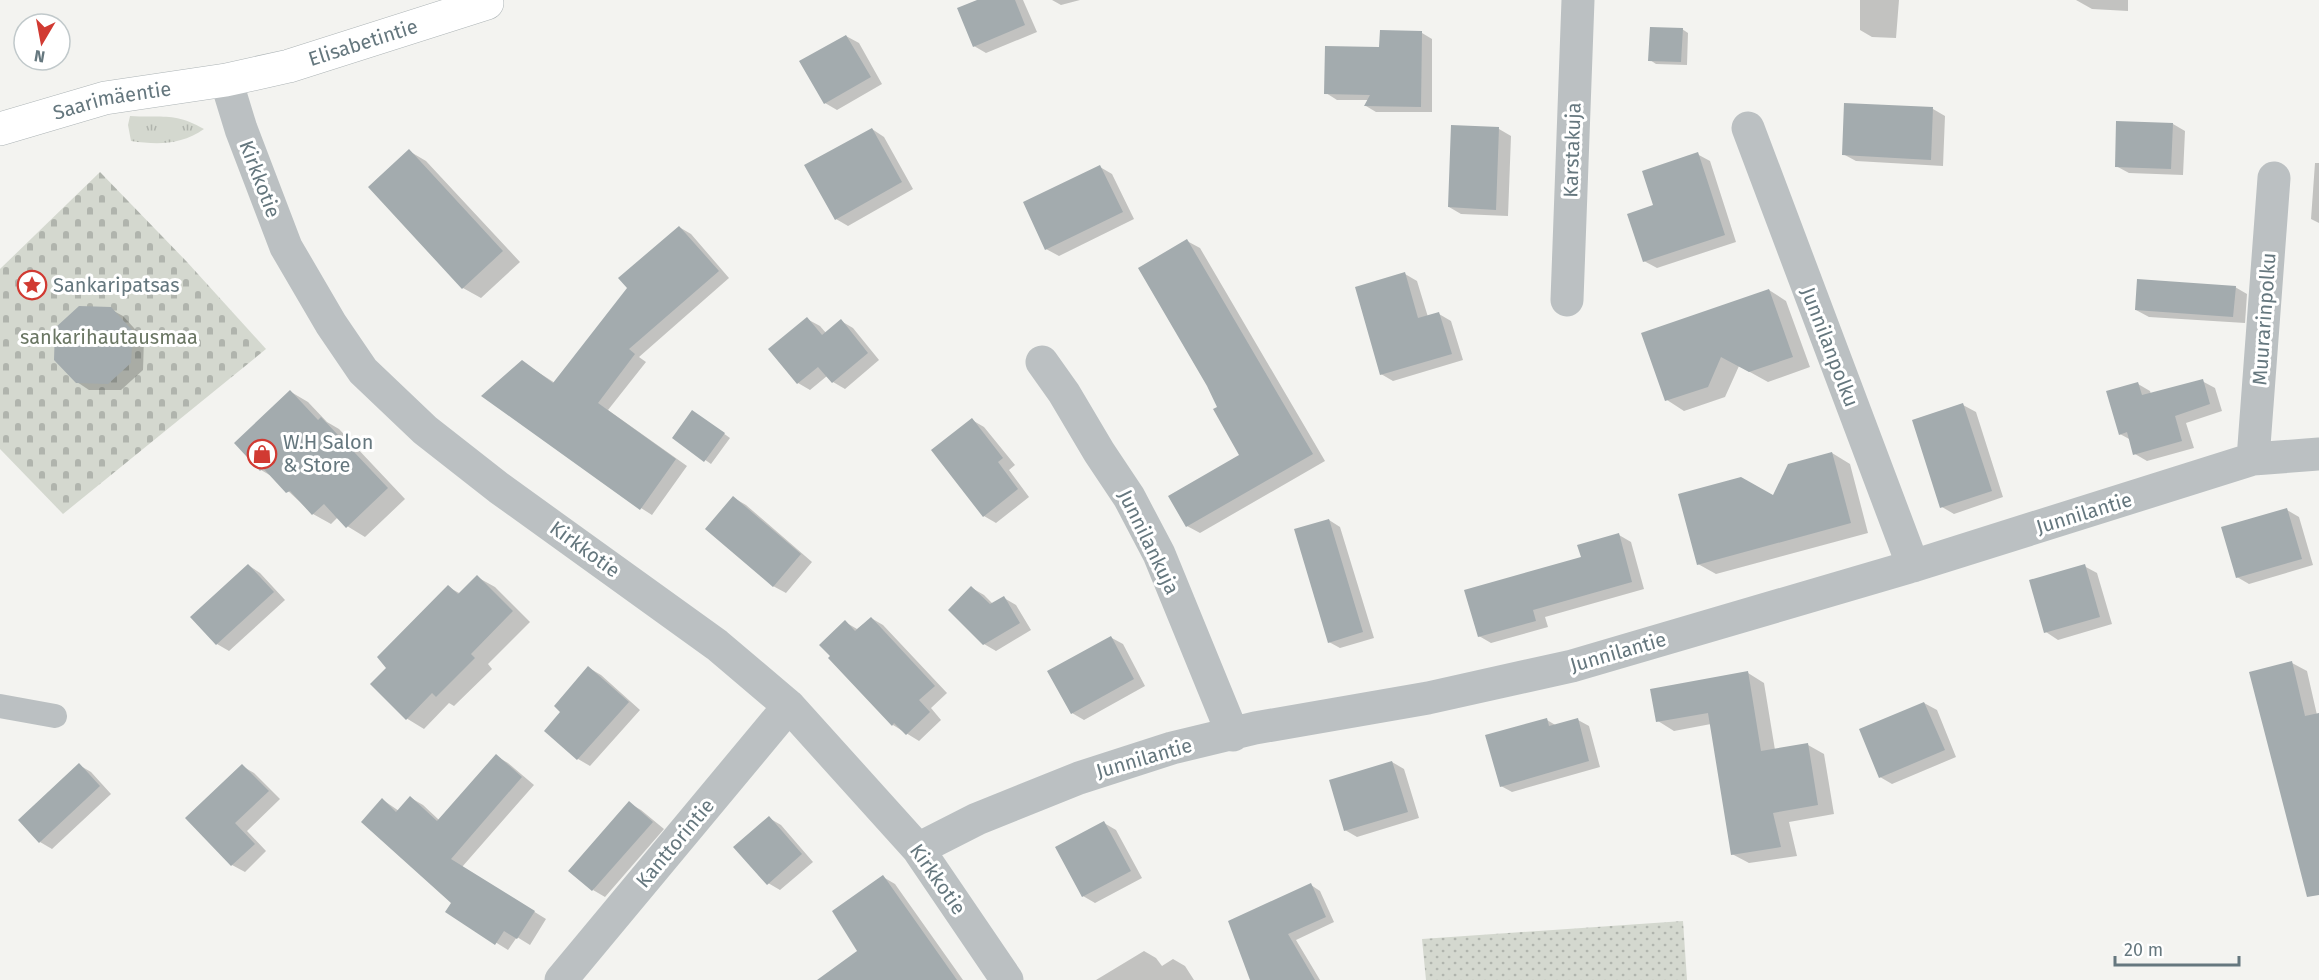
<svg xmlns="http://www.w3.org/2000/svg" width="2319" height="980" viewBox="0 0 2319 980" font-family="'Fira Sans',sans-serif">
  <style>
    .grass { fill: url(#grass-tufts) }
    .cemetery { fill: url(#cemetery-stones) }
    .park { fill: url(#park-dots) }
    .shadow { fill: #0003 }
    .building { fill: #a3abae }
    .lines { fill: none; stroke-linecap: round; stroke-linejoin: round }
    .secondary-casing { stroke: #adb4b6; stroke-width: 34 }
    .lane { stroke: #bbc0c2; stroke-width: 24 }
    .street { stroke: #bbc0c2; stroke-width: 33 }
    .secondary { stroke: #fff; stroke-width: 33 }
    .labels { text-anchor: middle; stroke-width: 6; stroke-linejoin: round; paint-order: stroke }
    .street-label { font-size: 20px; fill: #65777e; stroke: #fff }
    .poi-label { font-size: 20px; fill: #65777e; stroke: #fff; text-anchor: start }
    .park-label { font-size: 20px; fill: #6a7663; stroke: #fff }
  </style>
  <defs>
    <pattern id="grass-tufts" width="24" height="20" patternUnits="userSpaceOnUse" patternTransform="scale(1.5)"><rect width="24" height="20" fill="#d4d8cf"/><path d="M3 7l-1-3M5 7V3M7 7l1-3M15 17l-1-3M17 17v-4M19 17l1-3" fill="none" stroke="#b0b4ad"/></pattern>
    <pattern id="cemetery-stones" width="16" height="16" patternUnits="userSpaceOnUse" patternTransform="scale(1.5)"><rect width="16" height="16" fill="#d4d8cf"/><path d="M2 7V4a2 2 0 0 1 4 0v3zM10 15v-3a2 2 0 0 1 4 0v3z" fill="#b0b4ad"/></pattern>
    <pattern id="park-dots" width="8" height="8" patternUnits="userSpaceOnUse" patternTransform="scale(1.5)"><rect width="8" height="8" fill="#d4d8cf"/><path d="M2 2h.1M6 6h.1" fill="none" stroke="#b0b4ad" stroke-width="1.8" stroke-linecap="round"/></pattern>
  </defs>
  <rect width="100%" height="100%" fill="#f3f3f0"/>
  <path class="grass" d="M130,116C162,118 174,112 204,129C181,145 158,145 131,141L128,125Z"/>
  <path class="cemetery" d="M100,172L187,262L266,349L63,514L0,449V269Z"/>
  <path class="park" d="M1683,921L1687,980H1426L1422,939Z"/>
  <path class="shadow" d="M981,0H1023L1037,32L986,53L974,46Z
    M1052,0H1080L1061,5Z
    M1860,0H1899L1896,38L1872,37L1860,30Z
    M2076,0H2128V11L2092,9Z
    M1682,29L1688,33L1687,65L1656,64L1650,60Z
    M1422,33L1432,39V112H1376L1366,106L1369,100H1337L1326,93L1381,48Z
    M846,36L859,43L882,84L837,110L825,103Z
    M1933,109L1945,116L1943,166L1856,161L1843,154Z
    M2173,124L2185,131L2183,175L2129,173L2116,166Z
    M1452,127L1499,129L1511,136L1508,216L1461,214L1449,207Z
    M872,129L884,137L913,189L848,226L836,219Z
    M409,151L426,161L520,262L481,298L463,288Z
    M1697,154L1710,161L1736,242L1657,268L1644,261L1655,206Z
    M2315,163H2319V223L2311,219Z
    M1100,167L1112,174L1134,219L1059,256L1046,249Z
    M679,227L691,234L729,278L639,357L646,362L608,410L687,466L652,515L641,508L522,362L555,383Z
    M1187,241L1200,248L1325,461L1200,533L1187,526L1170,496L1241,456L1219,407Z
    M1405,274L1417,281L1428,317L1439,314L1451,321L1463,360L1393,381L1381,374Z
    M2235,287L2247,294L2245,323L2149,317L2136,310Z
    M1769,290L1786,301L1810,367L1768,382L1739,366L1725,397L1684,411L1667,400Z
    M110,309L123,316L144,339L143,370L121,390H89L77,382Z
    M807,319L820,326L826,333L841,321L853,328L879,360L845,389L833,382L827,376L810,390L798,383Z
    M2202,381L2215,388L2222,411L2186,423L2194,448L2147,461L2135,454L2131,440L2120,434L2138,384L2150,391L2151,394Z
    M291,392L308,402L327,422L339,429L405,499L365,537L347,526L338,517L331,524L313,514L273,477L261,470Z
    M1963,405L1976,412L2003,497L1954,514L1942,507Z
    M698,415L730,438L711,464L674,438Z
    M972,420L984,427L1015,465L1009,470L1029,497L996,523L984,516Z
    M1832,453L1850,464L1868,533L1716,574L1698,564L1773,497Z
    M734,498L746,505L812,562L786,593L773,586Z
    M2287,510L2299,517L2313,565L2249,584L2237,577Z
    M1329,520L1340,527L1374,638L1340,648L1329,642Z
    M1619,535L1631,542L1644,589L1545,617L1548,627L1491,643L1479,636L1583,558Z
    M248,565L260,573L285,600L229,651L217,644L192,617Z
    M2084,566L2097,573L2112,624L2058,640L2046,632Z
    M477,577L495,587L530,622L488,664L492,669L454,706L449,703L424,729L406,718L448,587L461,594Z
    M972,588L984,595L993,604L1004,598L1016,605L1031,630L996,651L984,644Z
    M871,618L883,625L947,693L931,708L941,720L919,741L893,725L845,622L857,629Z
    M1110,637L1123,644L1145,686L1084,720L1072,713Z
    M2292,663L2307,671L2317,715L2319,714V884Z
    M589,668L601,675L640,710L590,766L578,759L562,712Z
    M1748,673L1764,683L1775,750L1808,745L1824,754L1834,814L1789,822L1797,856L1749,863L1732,854L1711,724L1674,731L1658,721Z
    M1924,703L1937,710L1956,757L1892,784L1880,777Z
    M1547,720L1557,726L1578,720L1589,726L1600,767L1512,792L1501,786Z
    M496,756L508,763L534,785L462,867L546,919L530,945L517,937L508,950L447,912L453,903L383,800L399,811L411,798L423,805L439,820Z
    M1392,762L1404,769L1419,818L1357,837L1345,830Z
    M79,765L91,772L111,794L52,849L40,842Z
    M242,766L254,773L280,799L247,831L266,851L245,872L232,865L187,818Z
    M629,803L641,810L664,829L605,897L593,890Z
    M769,818L781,825L813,862L780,890L768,883Z
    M1104,823L1116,830L1142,878L1095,903L1083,896Z
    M883,877L895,884L963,980H832L859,951Z
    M1311,885L1320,891L1334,922L1296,940L1320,980H1253Z
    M1144,951L1156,958L1162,966L1173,959L1185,966L1194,980H1096Z"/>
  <path class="building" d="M977,0H1015L1025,25L973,47L957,8Z
    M1650,27L1683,28L1681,62L1648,61Z
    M1380,30L1422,31L1421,107L1364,106L1370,95L1324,94L1325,46L1379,47Z
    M846,35L871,77L824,104L799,61Z
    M1844,103L1933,107L1931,160L1842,155Z
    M2116,121L2173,123L2171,169L2115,167Z
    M1451,125L1499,127L1496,210L1448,207Z
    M872,128L902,182L835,220L804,165Z
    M409,149L503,251L462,289L368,187Z
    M1698,152L1725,235L1643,262L1627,214L1653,205L1642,171Z
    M1100,165L1123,212L1045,250L1023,202Z
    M679,226L719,271L629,349L635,354L598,403L676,459L640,510L481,396L522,360L553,383L627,288L618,278Z
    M1187,239L1313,454L1186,527L1168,496L1239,455L1213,409L1217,407L1207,386L1138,268Z
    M1405,272L1418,318L1439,312L1452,354L1380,375L1355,287Z
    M2137,279L2236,286L2233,317L2135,310Z
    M1769,289L1793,357L1749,372L1721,357L1708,387L1665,401L1641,333Z
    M79,306L111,307L133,331L131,363L108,384L76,383L54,360L55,328Z
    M807,317L822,335L841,319L868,353L832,383L818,367L797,384L768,349Z
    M2203,379L2210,404L2175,416L2182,441L2133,455L2127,432L2119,435L2106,391L2138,382L2142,395Z
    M290,390L318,420L321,417L388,488L346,528L324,504L312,515L290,491L286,493L263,468L260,471L234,443Z
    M1963,403L1992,491L1940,508L1912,420Z
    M692,410L725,433L704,462L672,438Z
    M972,418L1003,458L998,462L1018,489L983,517L931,450Z
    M1832,452L1851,523L1697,565L1678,494L1741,477L1773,495L1788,464Z
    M733,496L801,554L773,587L705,529Z
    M2287,508L2302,559L2236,578L2221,527Z
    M1329,519L1363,632L1328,643L1294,529Z
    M1619,533L1632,582L1533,610L1536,621L1478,637L1464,590L1581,557L1577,545Z
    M248,564L274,592L216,645L190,617Z
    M2085,564L2100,617L2044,633L2029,580Z
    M477,575L513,611L471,654L475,658L436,697L432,693L406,720L370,684L386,668L377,657L448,585L458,594Z
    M971,586L990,604L1004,596L1020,623L983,645L948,610Z
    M871,617L935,686L919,700L930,712L906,735L894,723L892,726L828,658L830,656L819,645L845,620L855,631Z
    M1111,636L1134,679L1071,714L1047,671Z
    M2292,661L2305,716L2319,713V895L2307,897L2249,672Z
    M588,666L629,702L577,760L544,731L560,712L554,706Z
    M1748,671L1761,751L1808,743L1818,805L1773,813L1781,847L1731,855L1708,713L1656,722L1650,689Z
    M1924,702L1945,750L1879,778L1859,729Z
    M1547,718L1549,726L1578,718L1589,761L1500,787L1485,735Z
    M496,754L522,777L451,859L535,911L517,939L504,931L495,945L445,912L451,903L361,822L382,798L396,812L410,796L437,821Z
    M1392,761L1408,812L1344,831L1329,780Z
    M79,763L100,786L39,843L18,820Z
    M242,764L269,791L235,823L255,844L231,866L185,818Z
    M629,801L653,822L592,891L568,871Z
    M769,816L802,854L767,885L733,847Z
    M1104,821L1131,871L1082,897L1055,847Z
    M883,875L957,980H817L857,951L832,911Z
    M1311,883L1326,917L1288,934L1315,980H1250L1228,921Z"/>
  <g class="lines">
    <g class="secondary-casing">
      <g id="secondary">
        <path id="s1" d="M0,129L105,98L226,80L289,66L487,3L486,0"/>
      </g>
    </g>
    <path class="lane" d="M0,706L55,716"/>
    <path class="street" d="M226,80L241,129L286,247L331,324L363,371L425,430L499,488L717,645L789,706L918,849L1007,980
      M1748,128L1913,566
      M1567,300L1578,0
      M1042,362L1064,393L1099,452L1129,497L1159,554L1233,735
      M2253,459L2274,178
      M918,849L977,819L1079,778L1172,748L1255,728L1428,698L1572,666L1913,566L2253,459L2319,454
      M561,980L789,706"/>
    <use href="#secondary" class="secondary"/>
  </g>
  <defs>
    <g id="sight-ring" transform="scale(1.5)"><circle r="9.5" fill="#fff" stroke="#d13a32" stroke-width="1.5"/><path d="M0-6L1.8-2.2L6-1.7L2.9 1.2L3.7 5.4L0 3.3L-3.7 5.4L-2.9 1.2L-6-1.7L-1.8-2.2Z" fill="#d13a32"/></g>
    <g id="shop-ring" transform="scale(1.5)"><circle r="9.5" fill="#fff" stroke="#d13a32" stroke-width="1.5"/><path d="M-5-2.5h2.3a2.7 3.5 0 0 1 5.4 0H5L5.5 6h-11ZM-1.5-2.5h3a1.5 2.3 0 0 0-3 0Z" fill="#d13a32"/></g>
  </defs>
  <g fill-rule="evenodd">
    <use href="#sight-ring" x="32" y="285"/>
    <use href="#shop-ring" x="262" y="454"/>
  </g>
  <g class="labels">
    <g class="street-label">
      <text dy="7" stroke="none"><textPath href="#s1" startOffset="374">Elisabetintie</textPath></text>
      <text dy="7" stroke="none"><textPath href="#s1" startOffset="116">Saarimäentie</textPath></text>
      <text transform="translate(1572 150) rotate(-88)" y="7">Karstakuja</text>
      <text transform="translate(260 179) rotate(69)" y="7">Kirkkotie</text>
      <text transform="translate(2264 319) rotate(-86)" y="7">Muurarinpolku</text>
      <text transform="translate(1830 347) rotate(69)" y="7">Junnilanpolku</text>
      <text transform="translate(2084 513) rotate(-17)" y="7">Junnilantie</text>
      <text transform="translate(1149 542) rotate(64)" y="7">Junnilankuja</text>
      <text transform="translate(585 549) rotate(36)" y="7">Kirkkotie</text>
      <text transform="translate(1618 652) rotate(-16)" y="7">Junnilantie</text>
      <text transform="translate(1144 758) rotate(-16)" y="7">Junnilantie</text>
      <text transform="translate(675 843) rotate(-50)" y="7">Kanttorintie</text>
      <text transform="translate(938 879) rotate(55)" y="7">Kirkkotie</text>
    </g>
    <g class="poi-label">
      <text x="53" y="292">Sankaripatsas</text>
      <text x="283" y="449">W.H Salon<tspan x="283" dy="23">&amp; Store</tspan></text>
    </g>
    <g class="park-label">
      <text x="109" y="344">sankarihautausmaa</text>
    </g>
  </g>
  <g transform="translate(42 42) rotate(190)"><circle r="28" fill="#ffffff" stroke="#c1c9cb" stroke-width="1.5"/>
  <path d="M0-4.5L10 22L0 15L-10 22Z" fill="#d13a32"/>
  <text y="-9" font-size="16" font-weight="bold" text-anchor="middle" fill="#65777e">N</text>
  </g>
  <path d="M2115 956v9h124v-9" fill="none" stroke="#65777e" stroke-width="3"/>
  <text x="2124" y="956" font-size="18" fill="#65777e" stroke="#ffffff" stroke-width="4.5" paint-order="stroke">20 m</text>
</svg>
